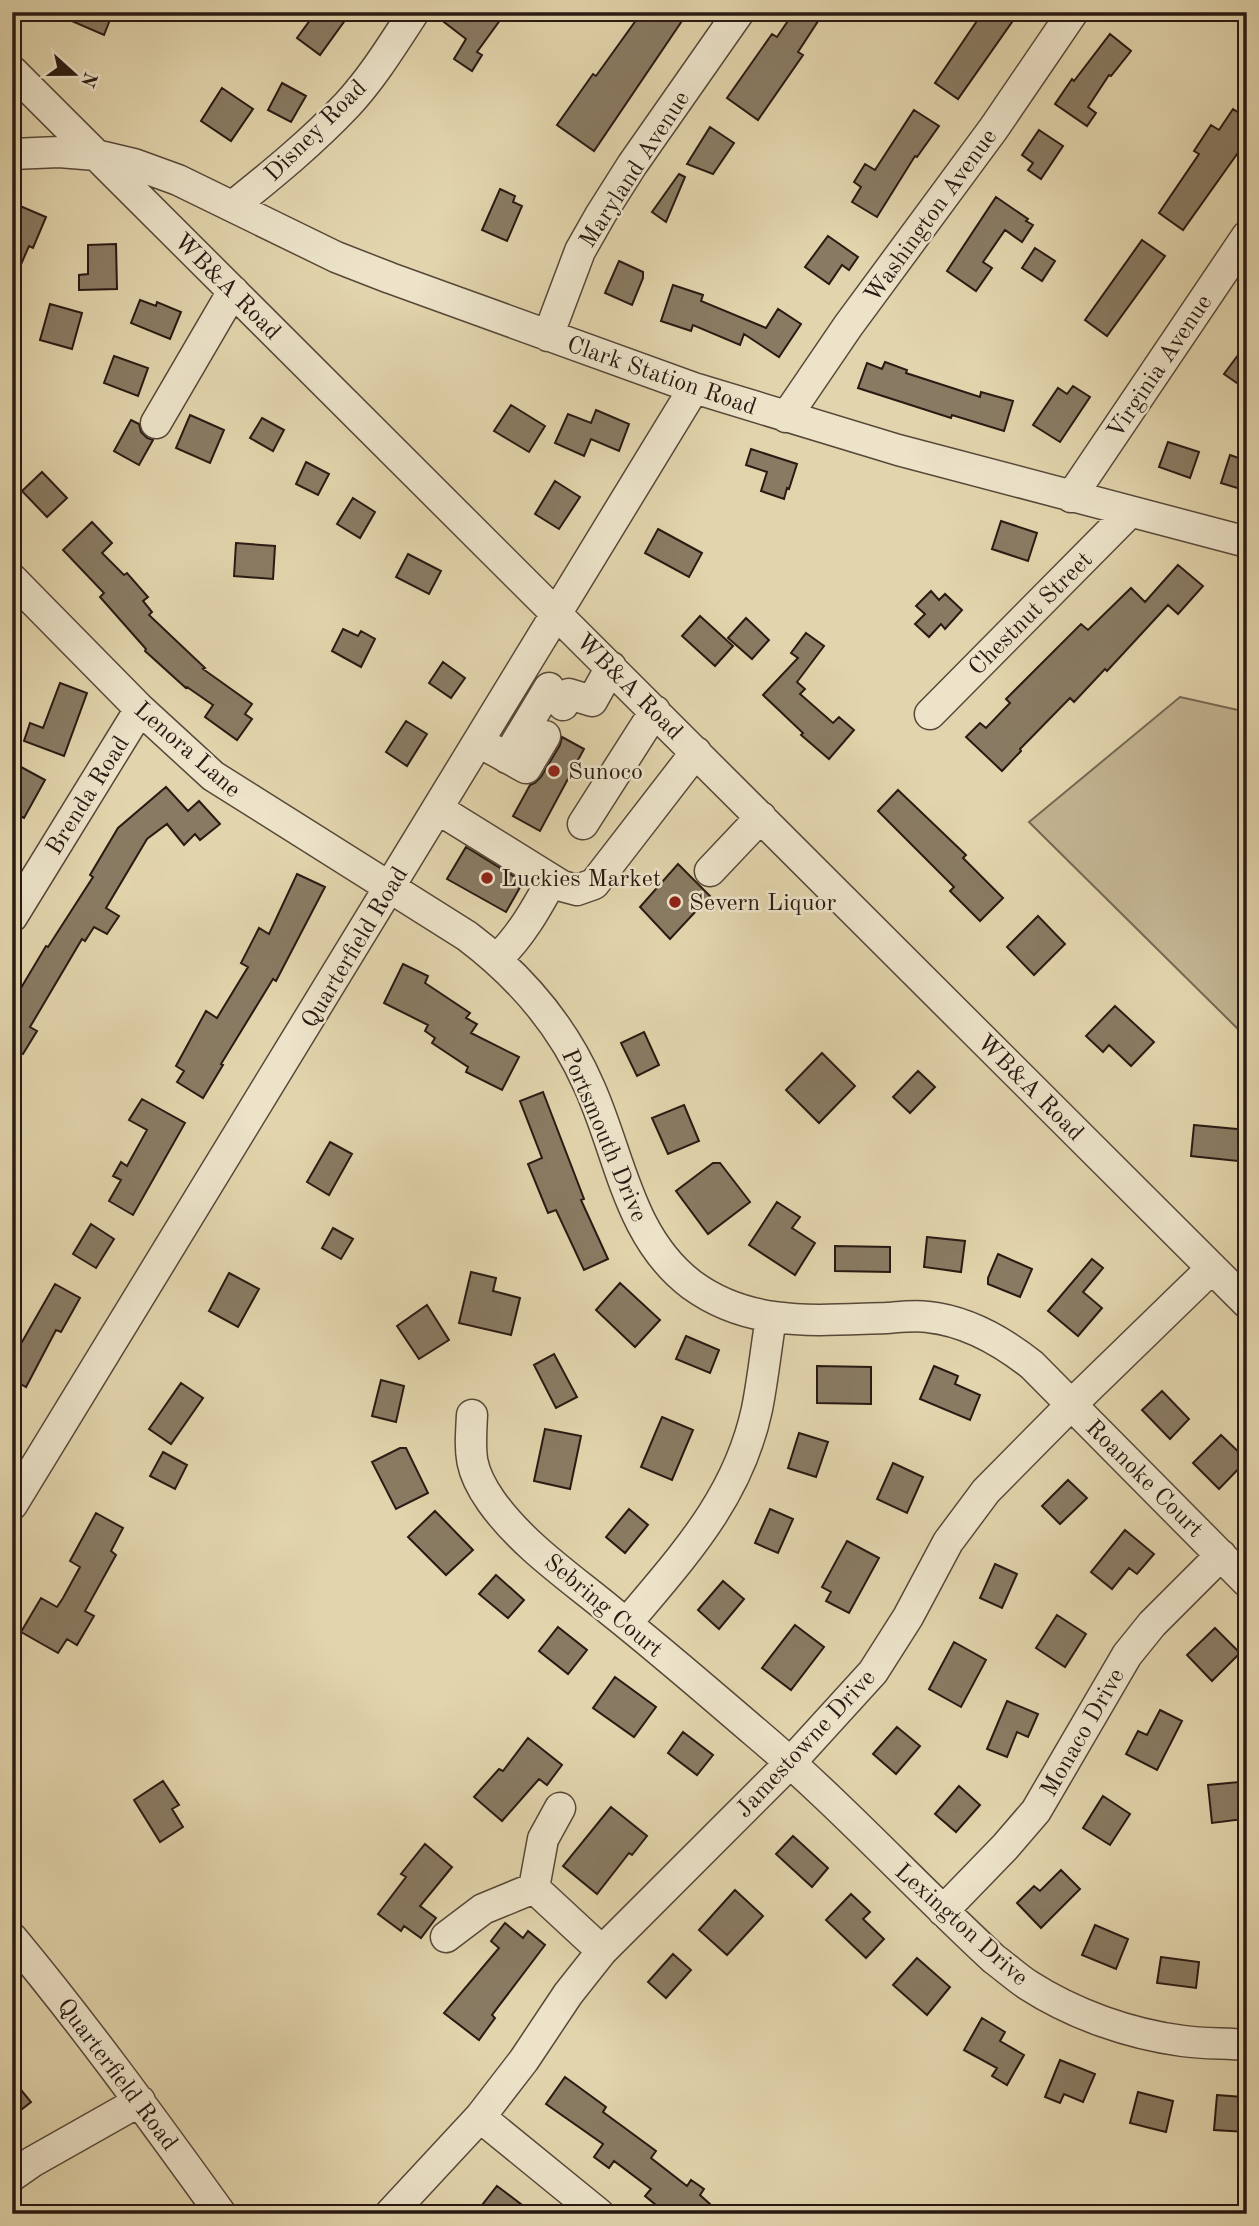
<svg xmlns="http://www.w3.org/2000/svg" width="1259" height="2226" viewBox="0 0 1259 2226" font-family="'Old Standard TT',serif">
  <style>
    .green { fill: #c3b492; stroke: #766752; stroke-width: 2 }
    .building { fill: #897b63; stroke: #291a13; stroke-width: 2 }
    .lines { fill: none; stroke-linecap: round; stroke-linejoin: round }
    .minor-casing { stroke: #574839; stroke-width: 33 }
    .minor { stroke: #ece3c9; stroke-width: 30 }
    .poi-dot { fill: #8f2418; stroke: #ece3c9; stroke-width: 2.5 }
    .labels { text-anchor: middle; stroke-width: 5; stroke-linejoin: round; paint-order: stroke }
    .street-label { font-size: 24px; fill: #291a13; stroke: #ece3c9 }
    .poi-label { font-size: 24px; fill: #291a13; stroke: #ece3c9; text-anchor: start }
  </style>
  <rect width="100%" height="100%" fill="#e2d4ac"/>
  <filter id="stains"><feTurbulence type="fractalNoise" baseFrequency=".00286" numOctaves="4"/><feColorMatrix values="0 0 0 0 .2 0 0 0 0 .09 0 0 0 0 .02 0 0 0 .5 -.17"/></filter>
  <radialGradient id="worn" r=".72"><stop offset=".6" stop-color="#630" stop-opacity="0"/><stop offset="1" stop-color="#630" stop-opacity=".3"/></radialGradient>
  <path class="green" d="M1180,697L1247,712V1038L1029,822Z"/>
  <path class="building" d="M51,12H113L104,35Z
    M316,12H351L320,55L297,38Z
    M431,12H506L477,52L482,55L472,71L454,59L466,39Z
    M642,12H688L594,151L557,125L593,74L596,76Z
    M794,12H824L798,52L803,55L758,120L727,98L772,34L777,37Z
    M983,12H1019L958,99L935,83Z
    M1110,34L1131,51L1111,76L1109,75L1088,107L1096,113L1087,126L1055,104L1072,79L1074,81Z
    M282,83L306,96L291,122L268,110Z
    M222,88L253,109L231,141L201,121Z
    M1233,109L1247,118V140L1183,230L1159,213L1199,154L1194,151L1211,125L1219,130Z
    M914,110L939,126L917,157L915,156L877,217L852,202L861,187L854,182L865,164L875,170Z
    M710,127L734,143L713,174L687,164Z
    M1039,130L1063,146L1041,179L1028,170L1033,163L1022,155Z
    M679,174L685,177L666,222L652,212Z
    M500,189L515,196L513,202L522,206L507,241L482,230Z
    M996,197L1028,219L1026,221L1033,225L1022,242L1005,230L983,262L992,268L976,291L947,271Z
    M20,206L46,217L33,248L29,246L12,285V224Z
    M828,236L858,257L849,270L842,265L829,284L805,267Z
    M1142,240L1165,256L1107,336L1085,320Z
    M116,244L117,289L79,290V275L88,274V245Z
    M1035,248L1055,261L1042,281L1022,268Z
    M619,261L643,272V278L632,305L605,293Z
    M673,285L703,295L701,301L766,328L778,309L801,324L779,357L744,334L740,345L693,325L691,331L661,321Z
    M140,300L156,306L157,302L181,312L170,339L131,323Z
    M50,304L82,313L72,349L40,340Z
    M1247,343V390L1224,374Z
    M114,356L148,368L138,396L104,383Z
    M885,362L907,370L906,373L980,397L981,392L1013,401L1004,431L952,415L951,418L858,388L867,363L882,369Z
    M1073,386L1090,397L1060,442L1033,425L1058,388L1067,394Z
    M511,405L545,426L529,452L494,431Z
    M596,410L629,424L619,451L591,439L584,456L555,443L568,414L591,423Z
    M190,415L224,430L210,463L176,448Z
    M262,418L284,430L273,451L250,438Z
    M131,420L139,424L141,432L147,438L153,440L139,465L114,451Z
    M1168,442L1199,452L1190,478L1159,467Z
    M751,449L797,464L789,489L787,488L784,499L761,491L767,472L746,465Z
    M1230,455L1247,461V491L1221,483Z
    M306,462L329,474L318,495L296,484Z
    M42,472L67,498L47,517L22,491Z
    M555,481L580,497L559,529L535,514Z
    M353,498L375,512L360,538L337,524Z
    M1001,521L1037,533L1028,561L992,549Z
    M92,522L112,543L102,553L124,575L127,573L148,597L143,601L152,612L149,615L205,668L203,669L252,704L245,714L252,719L237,740L205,717L213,705L187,687L186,688L145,651L146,649L100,597L104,593L63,550Z
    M658,529L702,553L689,577L645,553Z
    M236,543L275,546L273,579L234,576Z
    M408,554L441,571L429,594L396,577Z
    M1178,565L1203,586L1178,614L1168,605L1107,671L1105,669L1074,702L1070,698L1020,749L1021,751L1002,771L966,737L980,723L986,728L1010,703L1006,699L1081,624L1088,630L1131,588L1145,602Z
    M931,591L939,600L945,594L962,610L945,629L941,624L929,637L915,624L925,614L916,606Z
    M700,616L733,646L715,666L682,636Z
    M746,618L769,640L752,659L728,638Z
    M343,629L358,636L361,631L375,639L361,667L332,651Z
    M806,633L824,646L797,682L805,689L800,694L833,723L839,717L854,730L829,759L801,735L803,733L763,695L798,658L791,653Z
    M443,662L465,678L451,698L429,683Z
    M60,683L87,693L64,756L24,741L30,723L43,728Z
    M406,721L427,734L407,766L386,752Z
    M562,737L584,749L540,831L513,816L530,785L535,783L541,777L560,745Z
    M12,762L45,780L24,818L12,812Z
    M166,787L188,811L199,801L220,824L200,840L195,834L184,845L167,824L147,839L106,908L119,916L107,934L94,927L85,941L82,939L30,1027L37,1031L23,1054L16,1050L12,1056V1003L46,946L48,947L93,877L90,875L118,828Z
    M898,790L966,855L963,858L1003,898L980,921L950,891L954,887L878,811Z
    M466,847L523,882L506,912L447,879Z
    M678,864L710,896L670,939L640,907Z
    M297,874L325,887L276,981L273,979L221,1064L223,1065L203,1098L177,1082L184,1071L176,1066L206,1011L217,1018L248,967L241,963L259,928L269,934Z
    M1038,916L1065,944L1034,975L1007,947Z
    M403,964L428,976L425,983L470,1013L466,1018L477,1024L471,1033L519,1057L502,1090L466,1072L468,1067L432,1043L435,1038L425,1031L428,1025L384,1003Z
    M1115,1006L1154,1042L1131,1066L1109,1045L1103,1052L1086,1036Z
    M644,1032L659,1065L637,1076L621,1043Z
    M822,1053L855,1086L819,1123L786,1090Z
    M918,1071L935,1087L910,1113L893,1097Z
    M543,1092L584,1199L581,1200L608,1259L584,1270L556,1210L548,1213L528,1164L542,1158L520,1101Z
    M142,1099L185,1123L133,1215L109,1201L121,1180L113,1176L121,1162L127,1166L147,1130L129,1120Z
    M684,1105L699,1141L668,1154L652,1118Z
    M1194,1125L1247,1130V1162L1191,1156Z
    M330,1142L352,1154L329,1195L307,1182Z
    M713,1163H720L750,1202L708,1234L676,1191Z
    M777,1202L800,1217L792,1228L815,1243L795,1275L749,1245Z
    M91,1224L114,1239L96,1268L73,1254Z
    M333,1228L353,1239L341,1259L322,1248Z
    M927,1237L965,1241L961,1272L924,1267Z
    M835,1246L890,1247V1272L835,1271Z
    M998,1254L1032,1269L1020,1297L988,1284V1278Z
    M1092,1259L1103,1268L1083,1292L1102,1308L1078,1336L1048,1311Z
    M471,1272L496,1278L493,1291L520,1298L511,1335L459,1323Z
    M229,1273L259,1289L238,1327L209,1311Z
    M620,1283L660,1320L635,1347L596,1310Z
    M55,1284L80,1298L61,1332L56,1330L26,1387L12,1379V1348L17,1340L22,1342Z
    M427,1305L449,1340L419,1359L397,1326Z
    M686,1336L719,1350L710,1373L676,1359Z
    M554,1354L577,1397L556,1408L534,1365Z
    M817,1366L871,1367V1404L817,1403Z
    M934,1366L958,1376L955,1384L980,1395L970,1420L920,1399Z
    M381,1380L404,1386L396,1422L372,1416Z
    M181,1383L203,1398L171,1444L149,1429Z
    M1162,1391L1189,1419L1170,1439L1142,1410Z
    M662,1417L693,1430L672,1480L641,1467Z
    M545,1429L581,1436L570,1489L534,1481Z
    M799,1433L828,1442L816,1477L788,1468Z
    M1221,1435L1247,1460L1219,1489L1193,1463Z
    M400,1448H406L428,1493L396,1509L372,1462Z
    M163,1452L187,1465L175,1489L150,1476Z
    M893,1463L923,1477L907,1513L877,1499Z
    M1068,1480L1087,1498L1060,1524L1042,1506Z
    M629,1509L648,1525L625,1553L606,1537Z
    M770,1509L793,1519L778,1553L755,1543Z
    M435,1511L473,1550L446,1575L408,1537Z
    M96,1513L123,1528L111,1551L116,1555L85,1611L94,1616L77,1645L67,1639L58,1653L21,1632L41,1598L57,1607L63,1598L80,1567L70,1561Z
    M1125,1530L1154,1554L1137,1574L1129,1568L1112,1589L1091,1572Z
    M847,1541L879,1558L849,1613L826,1601L831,1592L822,1587Z
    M995,1564L1017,1574L1002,1608L980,1598Z
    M496,1575L524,1600L508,1618L479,1594Z
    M723,1581L744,1599L719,1629L698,1610Z
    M1057,1615L1086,1634L1065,1667L1036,1648Z
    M795,1625L824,1647L791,1690L762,1668Z
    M558,1627L587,1650L568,1674L539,1651Z
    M1215,1628L1240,1653L1212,1681L1187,1655Z
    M954,1642L986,1660L961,1707L929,1689Z
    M615,1677L656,1707L634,1737L593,1708Z
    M1007,1701L1038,1714L1028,1737L1017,1732L1007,1757L987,1749Z
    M1160,1710L1182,1721L1157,1770L1126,1754L1138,1731L1147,1735Z
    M897,1727L920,1746L896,1774L873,1754Z
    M683,1732L713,1755L697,1775L668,1753Z
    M528,1738L562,1765L547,1785L539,1779L502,1821L474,1797L499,1769L503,1771Z
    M163,1781L179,1805L172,1809L183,1827L160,1842L134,1800Z
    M1239,1782L1244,1819L1212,1823L1208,1785Z
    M959,1786L980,1805L956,1832L935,1814Z
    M1103,1796L1130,1814L1110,1845L1083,1828Z
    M611,1807L647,1836L632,1855L629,1853L597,1894L563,1866Z
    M793,1836L828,1868L812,1887L776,1854Z
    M425,1844L452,1867L420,1906L436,1918L421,1938L404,1926L401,1931L378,1914L406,1877L401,1874Z
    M1061,1870L1080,1889L1041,1928L1017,1903L1034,1886L1040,1891Z
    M735,1890L763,1916L727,1955L699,1930Z
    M851,1894L870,1912L863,1919L884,1939L866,1958L826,1920Z
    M505,1923L523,1938L528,1931L545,1945L492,2015L495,2018L479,2040L444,2013L499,1948L491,1941Z
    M1095,1925L1128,1939L1116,1969L1082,1955Z
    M673,1954L691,1970L666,1998L648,1982Z
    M1161,1957L1199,1962L1196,1988L1157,1983Z
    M917,1958L950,1987L927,2015L893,1985Z
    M982,2018L1005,2032L1000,2041L1024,2055L1007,2085L992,2076L997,2068L964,2050Z
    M1060,2060L1095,2074L1083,2102L1064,2094L1060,2103L1045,2097Z
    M565,2077L606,2107L603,2112L656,2151L651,2158L687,2186L691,2180L704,2189L700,2195L721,2214H667L645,2196L651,2189L614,2161L609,2168L594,2157L603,2144L546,2104Z
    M12,2079L31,2102L12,2117Z
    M1138,2092L1173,2101L1166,2132L1130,2123Z
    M1217,2095L1242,2097V2105L1247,2106V2132L1214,2130Z
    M497,2186L534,2214H475Z"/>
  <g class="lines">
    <g class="minor-casing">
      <path id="minor" d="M12,71L1247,1303
        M12,154L59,152L96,155L134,164L178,180L336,257L390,278L694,388L898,450L1247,542
        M233,206C273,174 312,142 347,105C373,77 393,44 414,12
        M548,336L580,251L601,214L632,165L739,12
        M786,417L848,326L994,128L1073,12
        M156,423L233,291
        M1071,497L1247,236
        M12,579L140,709L213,776L467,936C520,976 562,1024 589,1086C620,1154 628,1237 692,1285C751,1328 817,1320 886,1318C900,1317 915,1315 928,1317C967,1321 1003,1342 1032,1365L1247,1582
        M563,705L569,694L592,701L611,667
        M930,714L1129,513
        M479,742L526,768L545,736
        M507,758L549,688
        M438,809L562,886L577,890L594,884L696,752
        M583,824L655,711
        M710,871L761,817
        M12,917L140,709
        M497,959C521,936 536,909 552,880
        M472,1415C470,1453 468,1468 491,1501C522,1545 571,1578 612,1612C661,1651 707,1691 755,1732C839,1803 913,1884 994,1959C1005,1967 1016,1977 1028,1985C1073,2014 1129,2034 1183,2041C1204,2044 1226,2043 1247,2045
        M12,1505L694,388
        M627,1623C683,1556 738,1498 757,1409C763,1379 766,1348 771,1318
        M534,1888L543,1839L560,1808
        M943,1911L1005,1847L1036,1811L1127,1655L1152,1624L1221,1555
        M446,1937L483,1909L534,1888L602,1951
        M12,1938C86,2027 153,2120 221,2214
        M480,2117L599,2214
        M12,2176L32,2162L140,2101
        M390,2214L480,2117L524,2060L568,1994L602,1951L791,1762L873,1672L908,1617L948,1542L986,1491L1072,1404L1212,1268"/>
    </g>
    <use href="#minor" class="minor"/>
  </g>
  <g class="poi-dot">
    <circle cx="554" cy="771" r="7"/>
    <circle cx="487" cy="878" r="7"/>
    <circle cx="675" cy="902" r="7"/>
  </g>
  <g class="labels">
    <g class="street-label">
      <text transform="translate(315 130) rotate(-45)" y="8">Disney Road</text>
      <text transform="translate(634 169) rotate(-57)" y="8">Maryland Avenue</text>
      <text transform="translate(930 215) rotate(-54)" y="8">Washington Avenue</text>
      <text transform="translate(228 286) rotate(45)" y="8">WB&amp;A Road</text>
      <text transform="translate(1159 366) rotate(-56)" y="8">Virginia Avenue</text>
      <text transform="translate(662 375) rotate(19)" y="8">Clark Station Road</text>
      <text transform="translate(1030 613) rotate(-45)" y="8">Chestnut Street</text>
      <text transform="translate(630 686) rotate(45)" y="8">WB&amp;A Road</text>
      <text transform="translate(188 749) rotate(41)" y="8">Lenora Lane</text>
      <text transform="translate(87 795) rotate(-58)" y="8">Brenda Road</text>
      <text transform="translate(354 947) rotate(-59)" y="8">Quarterfield Road</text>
      <text transform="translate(1031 1087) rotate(45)" y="8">WB&amp;A Road</text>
      <text transform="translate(605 1135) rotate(67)" y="8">Portsmouth Drive</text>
      <text transform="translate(1145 1478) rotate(45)" y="8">Roanoke Court</text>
      <text transform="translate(604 1605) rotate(40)" y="8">Sebring Court</text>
      <text transform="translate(1082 1732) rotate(-60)" y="8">Monaco Drive</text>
      <text transform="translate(805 1743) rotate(-47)" y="8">Jamestowne Drive</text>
      <text transform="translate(962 1924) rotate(42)" y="8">Lexington Drive</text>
      <text transform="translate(118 2074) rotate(53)" y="8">Quarterfield Road</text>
    </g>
    <g class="poi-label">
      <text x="568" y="779">Sunoco</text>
      <text x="501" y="886">Luckies Market</text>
      <text x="689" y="910">Severn Liquor</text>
    </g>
  </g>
  <rect width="1259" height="2226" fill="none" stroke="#e2d4ac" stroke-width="42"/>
  <rect x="14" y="14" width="1231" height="2198" fill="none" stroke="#291a13" stroke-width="3.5"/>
  <rect x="21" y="21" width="1217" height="2184" fill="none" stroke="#291a13" stroke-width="2"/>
  <g transform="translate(74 74) rotate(111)" stroke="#ece3c9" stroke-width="5" paint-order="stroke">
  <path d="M0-5L12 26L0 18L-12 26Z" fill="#291a13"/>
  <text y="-10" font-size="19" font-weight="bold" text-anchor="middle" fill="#291a13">N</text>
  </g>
  <rect width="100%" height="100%" filter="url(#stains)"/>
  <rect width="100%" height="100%" fill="url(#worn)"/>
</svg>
